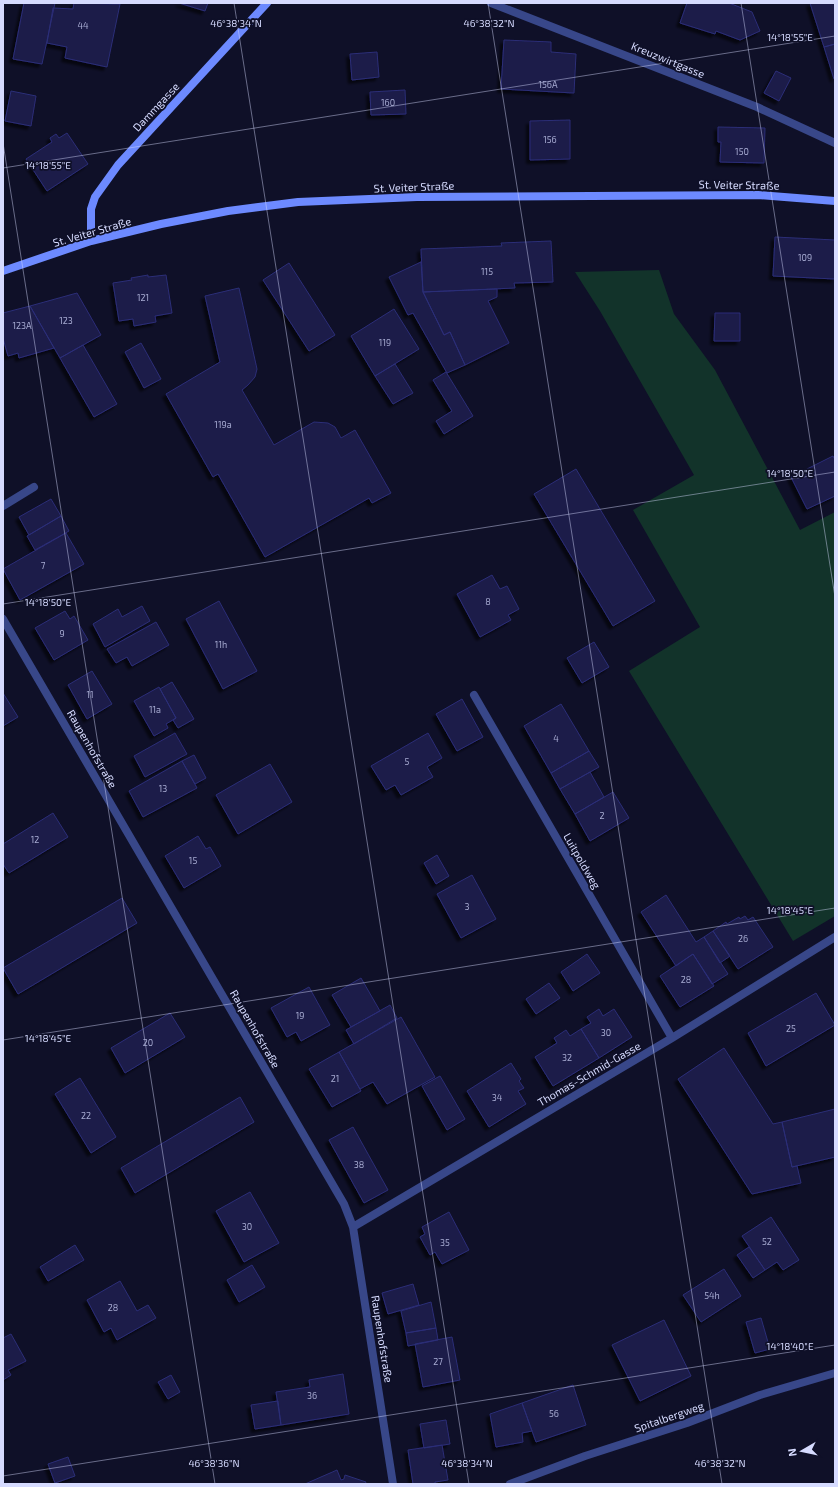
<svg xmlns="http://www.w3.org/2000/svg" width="838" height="1487" viewBox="0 0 838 1487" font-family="'Exo 2',sans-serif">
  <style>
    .green { fill: #12332a }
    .building { fill: #1a1b4a; stroke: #2c2e77; filter: url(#shadow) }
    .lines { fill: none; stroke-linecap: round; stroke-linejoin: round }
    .lane { stroke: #384789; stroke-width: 8 }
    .street { stroke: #384789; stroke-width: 8 }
    .secondary { stroke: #6d8aff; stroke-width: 8 }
    .ticks { fill: none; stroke: #d6dbff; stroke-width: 1; stroke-opacity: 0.45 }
    .labels { text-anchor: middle; stroke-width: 3.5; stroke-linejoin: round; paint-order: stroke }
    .number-label { font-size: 9px; fill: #a7abd2 }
    .street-label { font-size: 11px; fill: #d6dbff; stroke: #0f1028 }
    .ticks-label { font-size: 10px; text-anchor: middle; fill: #d6dbff; stroke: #0f1028; stroke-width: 3.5; stroke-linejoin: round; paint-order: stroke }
  </style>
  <defs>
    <filter id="shadow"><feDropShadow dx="-3.5" dy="3.5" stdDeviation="1" flood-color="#0009"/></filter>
  </defs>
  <rect width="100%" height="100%" fill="#0f1028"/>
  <path class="green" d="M659,270L674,314L715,370L800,530L835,512V916L793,941L629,671L700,627L633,510L694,475L600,311L575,272Z"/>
  <path class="building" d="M24,3H55L42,64L13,59Z
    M74,3L120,4L107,67L65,58L67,47L47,43L53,8L73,9Z
    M179,3H208L205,11Z
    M687,3H729L752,12L760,31L740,40L716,31L715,34L680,23Z
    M810,3H835V44L824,47Z
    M504,40L551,42V52L576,54L574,93L501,89Z
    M835,44V78L834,79L824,47Z
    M377,52L379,77L352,80L350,54Z
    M776,71L791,78L779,101L764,93Z
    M405,90L406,114L371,115L370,92Z
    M11,91L36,96L31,126L5,121Z
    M570,120V159L530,160V121Z
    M718,127L765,128L764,163L720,162L721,142H718Z
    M67,133L88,164L47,191L26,159L52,142L50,138L56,134L59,138Z
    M775,237L835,240V279L773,276Z
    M551,241L553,282L514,283L515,288L423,292L421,249L502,246L501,243Z
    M421,262L423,292L444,335L450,332L465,365L447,373L413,313L408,315L389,277Z
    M289,263L335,335L309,351L263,280Z
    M148,275V277L166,275L172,313L155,316L156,322L134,326L133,319L119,321L113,283L132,280L131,278Z
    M239,288L257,369L255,377L248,385L242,390L274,445L314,422L328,423L335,427L341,438L355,430L391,493L372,503L369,498L265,557L218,474L213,477L166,394L220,362L205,296Z
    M497,289V297L488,301L509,343L465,365L450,332L444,335L423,292Z
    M77,293L101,335L60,358L30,306Z
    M30,306L54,348L19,358L18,353L8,356L3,338V313Z
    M394,309L419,349L375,376L351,336Z
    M715,313H740V341H714Z
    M141,343L161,379L144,388L125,352Z
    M83,345L117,404L94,417L60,358Z
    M395,364L413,393L393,404L375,376Z
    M446,372L473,416L444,434L436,421L452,411L433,380Z
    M833,456L835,460V496L807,509L791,477Z
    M576,469L655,601L613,626L534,494Z
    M51,499L61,516L29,535L19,517Z
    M61,516L69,531L35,550L27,536Z
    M66,533L84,564L20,600L3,569Z
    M492,575L500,589L507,586L519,609L508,615L511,620L480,637L457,594Z
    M219,601L257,671L223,689L186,619Z
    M142,606L150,621L105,647L93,624L118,609L122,617Z
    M65,611L70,619L74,616L88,640L54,660L35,628Z
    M156,622L169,645L132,666L127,657L116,663L107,649Z
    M594,642L609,667L582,683L567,658Z
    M92,671L112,704L87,719L68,685Z
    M172,682L194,719L178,728L173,720L176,718L160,689Z
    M159,687L176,718L166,724L168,728L154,736L134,701Z
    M3,693L18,717L3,726Z
    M462,699L483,737L457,751L436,714Z
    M561,704L589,751L551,773L524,726Z
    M175,733L187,754L145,777L134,756Z
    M428,733L442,758L427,767L433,777L401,795L395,785L386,790L371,766Z
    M589,751L599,767L560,789L551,773Z
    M194,755L206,778L195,784L182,761Z
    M182,761L197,788L143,817L129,791Z
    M270,764L292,802L238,834L216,795Z
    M590,772L604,797L575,814L560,789Z
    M613,792L629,818L590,841L575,814Z
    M53,813L68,837L9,873L3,864V844Z
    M198,836L206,849L210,847L221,866L184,888L165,856Z
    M437,855L449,876L436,884L424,863Z
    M472,875L496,919L461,938L437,894Z
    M666,895L696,942L704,937L728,974L712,984L693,954L676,966L641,912Z
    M122,898L137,923L18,994L3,968Z
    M745,916L748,920L753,917L773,947L738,969L713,931L726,922L727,924L739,917L740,919Z
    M713,931L730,956L720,963L704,937Z
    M587,954L600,973L573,991L561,972Z
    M693,954L714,986L680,1007L660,976Z
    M361,978L380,1011L351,1027L332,995Z
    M549,983L560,998L536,1014L526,999Z
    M309,987L330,1025L301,1041L296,1032L287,1037L271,1008Z
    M816,993L835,1025L766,1066L748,1033Z
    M390,1005L397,1018L354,1044L346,1030Z
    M599,1009L603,1016L614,1009L632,1037L599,1058L581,1029L591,1023L587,1017Z
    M170,1013L185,1037L125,1073L111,1048Z
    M401,1017L435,1077L387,1104L373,1082L360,1089L339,1052Z
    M581,1029L599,1058L553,1086L535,1057L557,1043L554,1038L566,1030L570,1036Z
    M724,1048L773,1124L782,1122L792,1167L797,1166L801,1183L752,1194L678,1079Z
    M339,1052L361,1091L332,1107L309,1069Z
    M511,1063L521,1079L519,1081L524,1088L518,1091L526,1104L489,1127L467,1091Z
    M440,1076L465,1119L447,1130L422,1086Z
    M80,1078L116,1137L91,1153L55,1094Z
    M240,1097L254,1122L135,1193L121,1168Z
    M835,1109V1157L792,1167L782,1122Z
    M353,1127L388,1190L364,1203L329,1140Z
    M250,1192L279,1243L244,1262L216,1211Z
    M449,1212L469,1250L442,1264L435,1252L430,1255L420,1237L425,1234L422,1227Z
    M771,1217L799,1260L783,1270L777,1262L765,1270L742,1236Z
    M75,1245L84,1260L48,1281L40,1267Z
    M749,1247L765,1270L753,1278L737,1255Z
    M252,1265L265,1287L239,1302L227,1280Z
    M724,1269L741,1296L701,1322L683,1295Z
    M120,1281L137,1311L148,1305L156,1318L117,1340L111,1328L104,1332L87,1300Z
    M413,1284L419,1305L388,1314L382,1293Z
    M431,1302L436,1328L406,1333L401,1311Z
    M761,1318L770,1349L755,1353L746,1322Z
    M664,1320L691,1376L640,1401L612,1345Z
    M436,1328L438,1340L408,1346L406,1333Z
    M11,1334L26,1361L8,1370L11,1375L3,1380V1338Z
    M452,1337L460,1380L423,1387L415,1344Z
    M343,1374L349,1414L281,1425L276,1392L310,1387L309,1380Z
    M171,1375L180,1392L168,1399L158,1382Z
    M573,1385L586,1425L536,1442L522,1403Z
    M278,1401L281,1425L255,1429L251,1405Z
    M522,1403L532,1431L522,1433L523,1442L496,1447L490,1414Z
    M446,1420L450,1444L424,1448L420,1424Z
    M442,1445L448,1480L435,1482V1484H413L408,1450Z
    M68,1457L75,1476L55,1483L48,1464Z
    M337,1470L341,1480L344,1479L345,1475L366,1482L365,1484H305Z"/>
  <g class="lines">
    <path class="lane" d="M3,506L34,487"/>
    <path class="street" d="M491,3L757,107L835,143
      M3,619L344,1204L353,1227L393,1484
      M474,695L672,1038
      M353,1227L672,1038L835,937
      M510,1484L585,1456L687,1423L760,1395L835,1373"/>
    <path class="secondary" d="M91,241V209L95,197L118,165L267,3
      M3,271L91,241L161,224L228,211L298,202L417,197L758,195L835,201"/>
  </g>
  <path class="ticks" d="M234,3L469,1484M488,3L722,1484M741,3L835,597M3,143L215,1484M3,168L835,36M3,604L835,472M3,1040L835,908M3,1476L835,1345"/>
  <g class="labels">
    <g class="number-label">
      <text x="83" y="29">44</text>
      <text x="548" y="88">156A</text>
      <text x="388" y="106">160</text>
      <text x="550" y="143">156</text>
      <text x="742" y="155">150</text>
      <text x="805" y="261">109</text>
      <text x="487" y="275">115</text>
      <text x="143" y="301">121</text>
      <text x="66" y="324">123</text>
      <text x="22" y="329">123A</text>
      <text x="385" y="346">119</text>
      <text x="223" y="428">119a</text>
      <text x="43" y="569">7</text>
      <text x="488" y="605">8</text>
      <text x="62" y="637">9</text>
      <text x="221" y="648">11h</text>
      <text x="90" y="698">11</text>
      <text x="155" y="713">11a</text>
      <text x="556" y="742">4</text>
      <text x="407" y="765">5</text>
      <text x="163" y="792">13</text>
      <text x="602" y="819">2</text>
      <text x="35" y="843">12</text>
      <text x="193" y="864">15</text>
      <text x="467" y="910">3</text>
      <text x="743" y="942">26</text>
      <text x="686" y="983">28</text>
      <text x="300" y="1019">19</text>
      <text x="791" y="1032">25</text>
      <text x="606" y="1036">30</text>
      <text x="148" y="1046">20</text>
      <text x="567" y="1061">32</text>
      <text x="335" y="1082">21</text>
      <text x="497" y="1101">34</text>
      <text x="86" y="1119">22</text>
      <text x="359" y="1168">38</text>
      <text x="247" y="1230">30</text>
      <text x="767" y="1245">52</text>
      <text x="445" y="1246">35</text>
      <text x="712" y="1299">54h</text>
      <text x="113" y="1311">28</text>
      <text x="438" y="1365">27</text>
      <text x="312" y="1399">36</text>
      <text x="554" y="1417">56</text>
    </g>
    <g class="street-label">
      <text transform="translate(668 60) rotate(22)" y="4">Kreuzwirtgasse</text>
      <text transform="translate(156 107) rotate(-47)" y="4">Dammgasse</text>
      <text transform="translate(739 185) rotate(1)" y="4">St. Veiter Straße</text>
      <text transform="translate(414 187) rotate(-2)" y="4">St. Veiter Straße</text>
      <text transform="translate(92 232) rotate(-16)" y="4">St. Veiter Straße</text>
      <text transform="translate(92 749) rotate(60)" y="4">Raupenhofstraße</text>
      <text transform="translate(582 861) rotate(60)" y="4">Luitpoldweg</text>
      <text transform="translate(255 1029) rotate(60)" y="4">Raupenhofstraße</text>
      <text transform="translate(589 1074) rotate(-30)" y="4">Thomas-Schmid-Gasse</text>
      <text transform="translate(382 1339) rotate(81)" y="4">Raupenhofstraße</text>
      <text transform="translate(669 1417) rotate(-19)" y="4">Spitalbergweg</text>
    </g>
  </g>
  <g class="ticks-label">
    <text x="236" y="27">46°38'34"N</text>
    <text x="489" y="27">46°38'32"N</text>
    <text x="790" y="41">14°18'55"E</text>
    <text x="48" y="169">14°18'55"E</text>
    <text x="790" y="477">14°18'50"E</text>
    <text x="48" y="606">14°18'50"E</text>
    <text x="790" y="914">14°18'45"E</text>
    <text x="48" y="1042">14°18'45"E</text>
    <text x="790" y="1350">14°18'40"E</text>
    <text x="214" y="1467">46°38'36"N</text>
    <text x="467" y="1467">46°38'34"N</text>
    <text x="720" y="1467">46°38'32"N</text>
  </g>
  <rect width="838" height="1487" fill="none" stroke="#d6dbff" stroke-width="8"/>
  <g transform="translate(802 1451) rotate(261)" stroke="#0f1028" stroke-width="3" paint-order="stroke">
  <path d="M0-3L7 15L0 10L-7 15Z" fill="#d6dbff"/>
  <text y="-6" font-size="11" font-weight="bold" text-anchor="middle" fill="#d6dbff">N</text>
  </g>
</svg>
